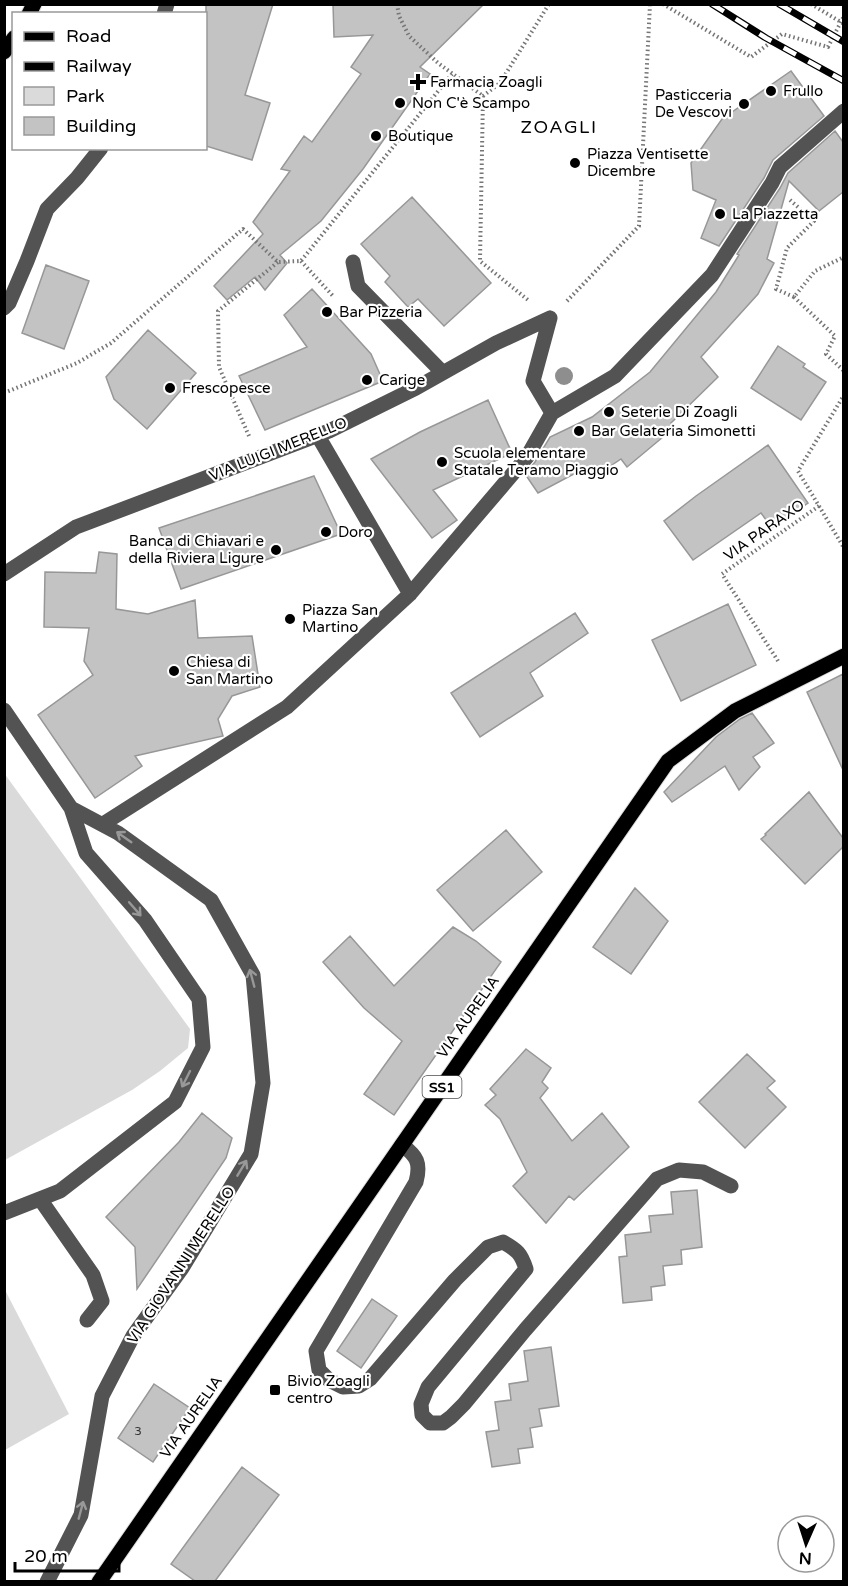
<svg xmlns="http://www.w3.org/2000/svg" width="848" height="1586" viewBox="0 0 848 1586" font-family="'Varela Round',sans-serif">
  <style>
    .green { fill: #dadada }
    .building { fill: #c3c3c3; stroke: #979797; stroke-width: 1.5 }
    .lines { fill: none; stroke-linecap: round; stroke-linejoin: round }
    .major-casing { stroke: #dbdbdb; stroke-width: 17 }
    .path { stroke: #757575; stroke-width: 4; stroke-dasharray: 1.5 3; stroke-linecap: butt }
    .minor { stroke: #535353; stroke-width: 15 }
    .major { stroke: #000; stroke-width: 15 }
    .rail-casing { stroke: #000; stroke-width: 7 }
    .rail { stroke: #fff; stroke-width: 4.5; stroke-dasharray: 14; stroke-linecap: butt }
    .path-bridge { stroke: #757575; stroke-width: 4; stroke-dasharray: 1.5 3; stroke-linecap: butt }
    .tree { fill: #8e8e8e }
    .oneway { stroke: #989898 }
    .poi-dot { fill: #000; stroke: #fff; stroke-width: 2 }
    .labels { text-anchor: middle; stroke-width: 4.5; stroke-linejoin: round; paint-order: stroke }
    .number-label { font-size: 12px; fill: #313131 }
    .shield { fill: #fff; stroke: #4c4c4c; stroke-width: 1.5 }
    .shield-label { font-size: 14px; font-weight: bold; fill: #000 }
    .poi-label { font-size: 15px; fill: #000; stroke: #fff; text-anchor: start }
    .street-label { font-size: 15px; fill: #000; stroke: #fff }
    .quarter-label { font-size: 18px; letter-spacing: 1.5px; fill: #000; stroke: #fff }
  </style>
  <rect width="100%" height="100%" fill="#fff"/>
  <path class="green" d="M4,773L190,1029L188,1048L160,1071L132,1090L5,1160Z
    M5,1290L69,1414L5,1450H4Z"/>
  <path class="building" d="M206,4H273L245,95L270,103L252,160L206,146Z
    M333,4H484L420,67L430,74L363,169L321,221L280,255L287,263L265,290L255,277L227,300L214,286L263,234L253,222L290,171L281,169L304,136L312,142L361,74L351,67L373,35L334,37Z
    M791,71L824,116L773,160L764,178L719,246L701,238L716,200L693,190L691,163L722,119Z
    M835,131L843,142V192L819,211L789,181L767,259L774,263L758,294L701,357L718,377L671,423L675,427L627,467L621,459L591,479L585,468L538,493L525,474L535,462L550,437L592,417L650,372L716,292L739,255L737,254L780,188L788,173Z
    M412,197L491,283L444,326L418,299L408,307L385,282L390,276L361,244Z
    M46,265L89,281L64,349L22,333Z
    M312,289L371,354L383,381L265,430L239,376L307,347L284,315Z
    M148,330L196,373L147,429L114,399L106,377Z
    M778,346L805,364L803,367L826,382L801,420L751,388Z
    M488,400L512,453L433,490L457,520L432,538L371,459L420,432Z
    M768,445L808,503L772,528L761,513L693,560L664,521L696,496Z
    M314,476L341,534L181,589L159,528Z
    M99,552L117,554L116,609L148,614L195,600L198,638L252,636L260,687L232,696L218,719L223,736L135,756L142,766L95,798L38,715L93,675L84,661L89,628L44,627L45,572L96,573Z
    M728,604L756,665L681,701L652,640Z
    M575,613L588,633L530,673L543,696L480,737L451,693Z
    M843,674V770L807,692Z
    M752,713L774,743L753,757L760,767L739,790L725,766L672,802L664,792L716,737L740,719Z
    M809,792L843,838V847L805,884L761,839L766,835L765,834Z
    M506,830L542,872L473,931L437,890Z
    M635,888L668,921L631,974L593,947Z
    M453,927L476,941L501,962L394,1115L364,1094L402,1041L364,1008L323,962L350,936L394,986Z
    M526,1049L551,1068L542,1082L548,1088L540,1098L572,1141L602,1113L629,1147L574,1200L569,1196L546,1223L513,1186L527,1172L500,1119L485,1105L496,1095L490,1089Z
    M747,1054L775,1081L767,1088L786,1107L745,1148L699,1102Z
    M202,1113L232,1138L226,1158L137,1289L135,1247L106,1217L179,1142Z
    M697,1190L702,1247L681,1250L682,1264L663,1266L665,1285L651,1287L652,1300L623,1303L619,1257L627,1256L625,1235L651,1232L649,1216L673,1214L671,1192Z
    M372,1299L397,1316L361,1368L337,1351Z
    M551,1347L559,1406L539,1409L542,1426L530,1428L533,1447L518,1449L520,1463L492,1467L486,1432L499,1430L495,1402L511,1400L509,1384L528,1381L524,1351Z
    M154,1384L190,1408L153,1462L118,1438Z
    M242,1467L279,1495L215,1581H195L171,1564Z"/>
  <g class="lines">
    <g class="major-casing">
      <path id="major" d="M29,14L34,4
        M4,52L14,38
        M99,1582L668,761L735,711L844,656"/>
    </g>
    <path class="path" d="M397,4L399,16L409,36L438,63L483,96
      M663,4L751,57L782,34L828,47L844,16
      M483,96L480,261L528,300
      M483,96L500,83L549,4
      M790,200L814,221L787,248L776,289L794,297L815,271L844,257
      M301,261L333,296
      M794,297L835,336L826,354L844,371
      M567,301L639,226L650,4
      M4,393L77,363L111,343L243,229L278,262L301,261L452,74
      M249,436L219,367L218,311L278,262
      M819,506L844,548
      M778,661L722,574L819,506L798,471L844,395"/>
    <path class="minor" d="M164,14L167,4
      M353,262L358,286L443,373
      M4,308L9,303L27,261L47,209L77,178L101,148
      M550,318L533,381L552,413
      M318,436L410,594
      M4,574L76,527L329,431L416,388L496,343L550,318
      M4,710L71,808L86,853L145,920L199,999L203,1047L175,1102L60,1191L4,1213
      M103,824L287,707L410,594L527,457L552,413L615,376L712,275L772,183L780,167L844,111
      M402,1145C417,1156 421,1163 416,1182L316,1351L319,1370L329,1380L343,1387L359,1386L370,1379L455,1280L488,1247L503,1242C517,1250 521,1253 526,1269L428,1387L421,1404L422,1415L430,1423H443L451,1417L464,1404L525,1330L657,1179L679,1170L703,1172L731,1186
      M40,1199L93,1275L102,1301L87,1320
      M47,1582L81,1515L102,1396L133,1336L182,1268L251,1154L263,1083L253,975L211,900L118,833L71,808"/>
    <use href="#major" class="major"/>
    <g class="rail-casing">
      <path id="rail" d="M712,4L766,38L844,81
        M779,4L844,42"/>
    </g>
    <use href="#rail" class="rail"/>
    <path class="path-bridge" d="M811,4L844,24"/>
  </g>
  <circle class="tree" cx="564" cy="376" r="9"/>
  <defs><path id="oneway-shaft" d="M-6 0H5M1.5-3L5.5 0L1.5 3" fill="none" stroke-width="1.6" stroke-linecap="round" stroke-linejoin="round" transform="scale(1.5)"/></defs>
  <g class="oneway">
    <use href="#oneway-shaft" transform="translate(124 837) rotate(-145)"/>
    <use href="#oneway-shaft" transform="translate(135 909) rotate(49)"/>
    <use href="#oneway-shaft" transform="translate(252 978) rotate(-105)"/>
    <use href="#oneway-shaft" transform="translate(186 1079) rotate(117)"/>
    <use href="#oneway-shaft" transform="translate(242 1168) rotate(-59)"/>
    <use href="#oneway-shaft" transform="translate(81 1510) rotate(-75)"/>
  </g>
  <g class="poi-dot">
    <path d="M415 73h6v6h6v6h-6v6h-6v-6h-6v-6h6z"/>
    <circle cx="771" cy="91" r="6"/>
    <circle cx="400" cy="103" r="6"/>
    <circle cx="744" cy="104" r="6"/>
    <circle cx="376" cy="136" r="6"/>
    <circle cx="575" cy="163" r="6"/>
    <circle cx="720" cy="214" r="6"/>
    <circle cx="327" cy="312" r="6"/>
    <circle cx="367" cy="380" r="6"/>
    <circle cx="170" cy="388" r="6"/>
    <circle cx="609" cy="412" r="6"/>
    <circle cx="579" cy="431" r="6"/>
    <circle cx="442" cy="462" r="6"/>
    <circle cx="326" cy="532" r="6"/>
    <circle cx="276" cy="550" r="6"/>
    <circle cx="290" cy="619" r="6"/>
    <circle cx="174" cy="671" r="6"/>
    <rect x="269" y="1384" width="12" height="12" rx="3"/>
  </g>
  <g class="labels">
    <g class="number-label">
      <text x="138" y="1435">3</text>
    </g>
    <rect class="shield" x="422.5" y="1076" width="39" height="22" rx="4.5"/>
    <g class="shield-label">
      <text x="442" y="1092">SS1</text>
    </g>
    <g class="poi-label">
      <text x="430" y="87">Farmacia Zoagli</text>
      <text x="783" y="96">Frullo</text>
      <text x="732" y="100" text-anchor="end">Pasticceria<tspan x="732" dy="17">De Vescovi</tspan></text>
      <text x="412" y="108">Non C'è Scampo</text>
      <text x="388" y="141">Boutique</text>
      <text x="587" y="159">Piazza Ventisette<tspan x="587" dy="17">Dicembre</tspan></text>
      <text x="732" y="219">La Piazzetta</text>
      <text x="339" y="317">Bar Pizzeria</text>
      <text x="379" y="385">Carige</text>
      <text x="182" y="393">Frescopesce</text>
      <text x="621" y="417">Seterie Di Zoagli</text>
      <text x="591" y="436">Bar Gelateria Simonetti</text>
      <text x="454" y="458">Scuola elementare<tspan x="454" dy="17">Statale Teramo Piaggio</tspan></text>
      <text x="338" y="537">Doro</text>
      <text x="264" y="546" text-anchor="end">Banca di Chiavari e<tspan x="264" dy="17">della Riviera Ligure</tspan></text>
      <text x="302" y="615">Piazza San<tspan x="302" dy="17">Martino</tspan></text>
      <text x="186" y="667">Chiesa di<tspan x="186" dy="17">San Martino</tspan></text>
      <text x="287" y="1386">Bivio Zoagli<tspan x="287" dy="17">centro</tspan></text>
    </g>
    <g class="street-label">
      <text transform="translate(278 449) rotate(-22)" y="5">VIA LUIGI MERELLO</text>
      <text transform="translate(764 530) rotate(-35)" y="5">VIA PARAXO</text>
      <text transform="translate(468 1017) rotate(-55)" y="5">VIA AURELIA</text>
      <text transform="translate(181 1265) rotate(-57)" y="5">VIA GIOVANNI MERELLO</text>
      <text transform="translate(191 1417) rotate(-55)" y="5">VIA AURELIA</text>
    </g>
    <g class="quarter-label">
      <text x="559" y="133">ZOAGLI</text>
    </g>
  </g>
  <rect width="848" height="1586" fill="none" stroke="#000000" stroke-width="12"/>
  <rect x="12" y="12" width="195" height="138" fill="#ffffff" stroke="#999999" stroke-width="1.5"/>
  <rect x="24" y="32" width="30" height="9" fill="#000000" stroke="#999999" stroke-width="1.5"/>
  <text x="66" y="42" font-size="18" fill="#000000">Road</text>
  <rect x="24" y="62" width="30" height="9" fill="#000000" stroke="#999999" stroke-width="1.5"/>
  <text x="66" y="72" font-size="18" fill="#000000">Railway</text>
  <rect x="24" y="87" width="30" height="18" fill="#dadada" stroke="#999999" stroke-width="1.5"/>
  <text x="66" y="102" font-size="18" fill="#000000">Park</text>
  <rect x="24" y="117" width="30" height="18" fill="#c3c3c3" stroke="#999999" stroke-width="1.5"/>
  <text x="66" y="132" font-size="18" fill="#000000">Building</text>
  <g transform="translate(806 1544) rotate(183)"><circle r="28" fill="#ffffff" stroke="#999999" stroke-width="1.5"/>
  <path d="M0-4.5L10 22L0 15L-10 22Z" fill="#000000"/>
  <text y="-9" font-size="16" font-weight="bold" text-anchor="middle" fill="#000000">N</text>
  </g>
  <path d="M15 1562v9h104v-9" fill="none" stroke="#000000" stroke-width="3"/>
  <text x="24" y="1562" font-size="18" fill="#000000" stroke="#ffffff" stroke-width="4.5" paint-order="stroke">20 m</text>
</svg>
